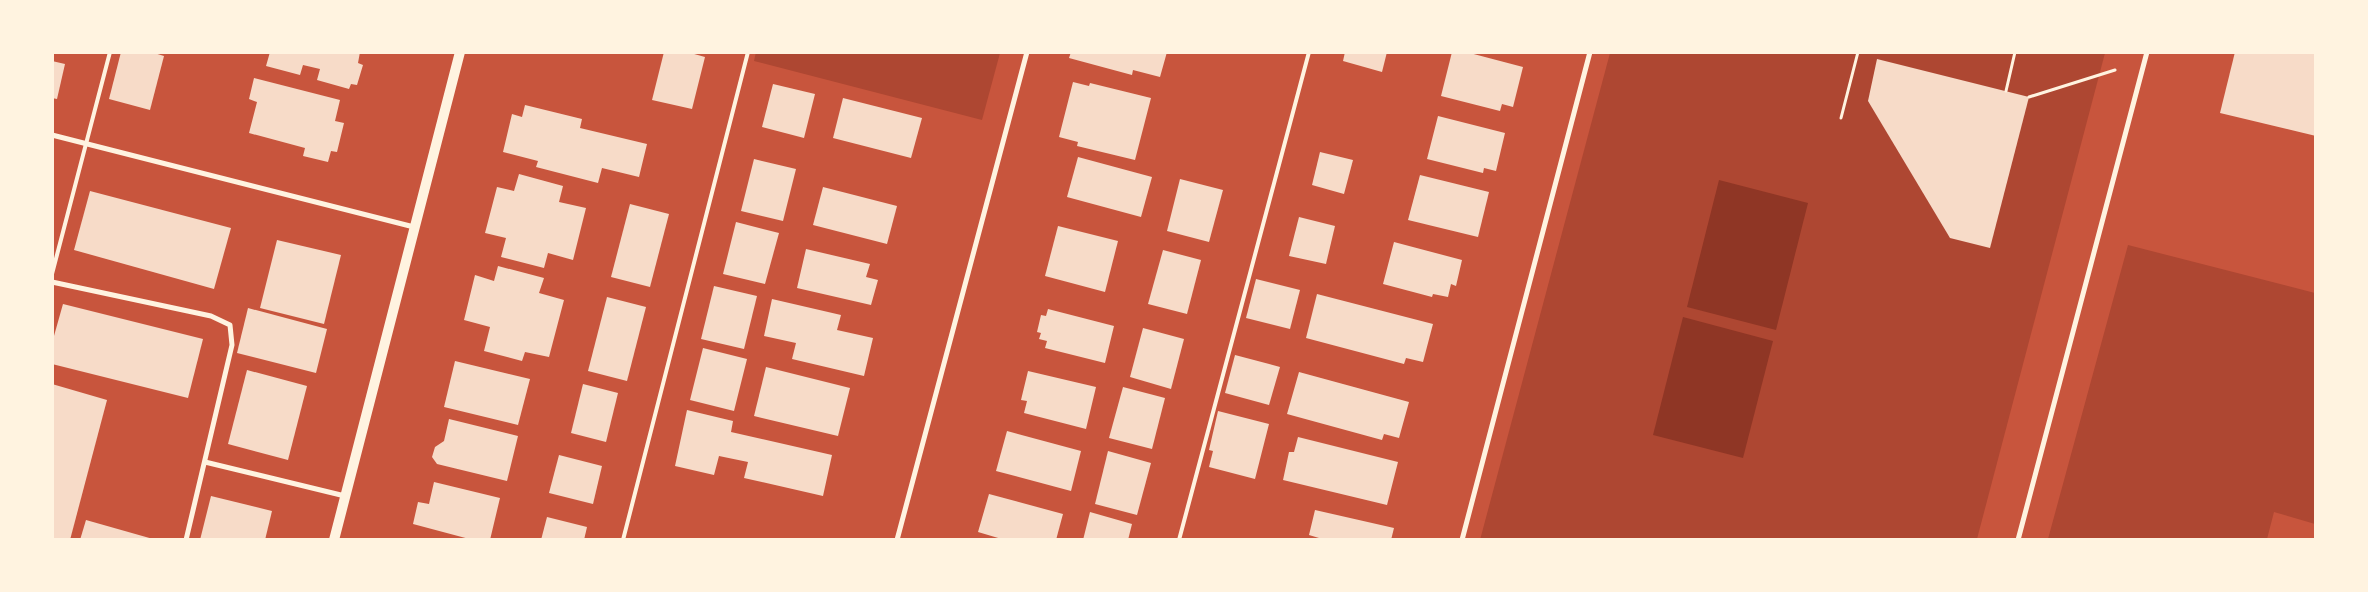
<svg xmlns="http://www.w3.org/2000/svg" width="2368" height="592" font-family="'Zilla Slab',serif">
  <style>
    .green { fill: #ae4732 }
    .water { fill: #8f3625 }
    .building { fill: #f7dbc8 }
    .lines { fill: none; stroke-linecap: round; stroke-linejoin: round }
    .path { stroke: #fff3e0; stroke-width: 3 }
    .service { stroke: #fff3e0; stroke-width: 4 }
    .minor { stroke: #fff3e0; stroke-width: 5 }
    .secondary { stroke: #fff3e0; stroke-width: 10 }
  </style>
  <rect width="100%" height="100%" fill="#c8553d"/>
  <!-- green -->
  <g class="green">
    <polygon points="756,52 1000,52 1000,53 982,120 754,61"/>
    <polygon points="1610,53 2105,53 1977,539 1480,540"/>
    <polygon points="2128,245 2315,293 2315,524 2274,512 2267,539 2048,539"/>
  </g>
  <!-- water -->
  <g class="water">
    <polygon points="1719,180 1808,203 1776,330 1687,307"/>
    <polygon points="1683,317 1773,341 1743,458 1653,435"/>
  </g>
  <!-- building -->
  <g class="building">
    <polygon points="121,52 151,52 164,56 150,110 109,99"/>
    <polygon points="270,52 360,52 358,63 363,65 357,85 351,84 349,89 317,80 320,69 303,65 300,75 266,66"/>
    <polygon points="664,52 687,52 705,57 692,109 652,100"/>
    <polygon points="1071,52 1167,52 1160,77 1133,70 1132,75 1069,58"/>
    <polygon points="1345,52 1387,52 1382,72 1343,61"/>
    <polygon points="1452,52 1466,52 1523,67 1513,107 1502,104 1500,111 1441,96"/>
    <polygon points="2235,52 2316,52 2316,136 2220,113"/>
    <polygon points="1877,59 2029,97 1990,248 1950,238 1868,101"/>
    <polygon points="52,61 65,64 57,99 52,98"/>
    <polygon points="254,78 340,100 335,121 344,123 337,152 331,151 328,162 303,156 305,148 249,133 257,102 249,99"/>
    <polygon points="1073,82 1089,86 1090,83 1151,98 1135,160 1077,146 1078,142 1059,137"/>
    <polygon points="773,84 815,94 804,138 762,127"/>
    <polygon points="843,98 922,118 911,158 833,138"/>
    <polygon points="525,105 582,119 580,128 647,144 639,177 602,168 598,183 536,167 538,161 503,152 512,114 522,117"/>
    <polygon points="1438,116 1505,133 1496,171 1484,168 1483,173 1427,159"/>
    <polygon points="1320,152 1353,160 1344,194 1312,185"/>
    <polygon points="1078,157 1152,177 1141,217 1067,197"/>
    <polygon points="754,159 796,169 783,221 741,211"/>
    <polygon points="519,174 563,186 559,202 586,208 573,260 548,253 544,268 501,257 506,238 485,233 497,187 514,191"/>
    <polygon points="1420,175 1489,192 1478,237 1408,220"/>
    <polygon points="1180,179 1223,190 1209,242 1167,231"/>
    <polygon points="823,187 897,206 887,244 813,225"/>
    <polygon points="90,191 231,228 214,289 74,250"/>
    <polygon points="630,204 669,214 650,287 611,277"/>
    <polygon points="1299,217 1335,226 1326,264 1289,256"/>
    <polygon points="736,222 779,233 765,284 723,274"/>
    <polygon points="1058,226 1118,241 1105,292 1045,276"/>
    <polygon points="277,240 341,255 324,324 260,308"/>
    <polygon points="1394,242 1462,260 1456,286 1451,284 1448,297 1433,294 1432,297 1383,284"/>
    <polygon points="806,249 870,264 866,277 878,280 871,305 797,288"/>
    <polygon points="1163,250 1201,260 1187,314 1148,304"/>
    <polygon points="498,266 544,278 539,293 564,300 549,357 525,352 522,361 484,351 490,327 464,320 475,275 494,281"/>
    <polygon points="1256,279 1300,290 1290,329 1246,318"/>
    <polygon points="714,286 757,296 744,349 701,339"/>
    <polygon points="1317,294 1433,324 1423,362 1406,358 1404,364 1306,338"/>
    <polygon points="607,297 646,307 627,381 588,371"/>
    <polygon points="772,299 841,315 837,330 873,338 864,376 792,359 796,343 764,336"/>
    <polygon points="63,304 203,339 188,398 52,364 52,343"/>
    <polygon points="248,308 327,329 316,373 237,353"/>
    <polygon points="1048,309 1114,326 1105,363 1045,348 1047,341 1039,339 1041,333 1037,332 1041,315 1046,316"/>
    <polygon points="1143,328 1184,339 1171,389 1130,377"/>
    <polygon points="703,348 747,359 734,411 690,400"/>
    <polygon points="1235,355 1280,367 1269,405 1225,393"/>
    <polygon points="455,361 530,379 518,425 444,407"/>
    <polygon points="766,367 850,388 838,436 754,416"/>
    <polygon points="247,370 307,386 288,460 228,444"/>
    <polygon points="1028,371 1096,387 1086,429 1024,413 1027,401 1021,400"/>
    <polygon points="1299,372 1409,402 1399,438 1384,434 1382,440 1287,414"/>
    <polygon points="52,384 107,400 70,540 52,540"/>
    <polygon points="583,384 618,393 606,442 571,433"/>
    <polygon points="1123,387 1165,398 1152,449 1109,438"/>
    <polygon points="687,410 733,421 731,432 832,455 823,496 744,478 748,462 719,456 714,475 675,466"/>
    <polygon points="1218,411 1269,424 1255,479 1209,467 1213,451 1209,450"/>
    <polygon points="449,419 518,436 507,481 437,464 432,457 435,447 444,441"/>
    <polygon points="1007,431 1081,451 1071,491 996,471"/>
    <polygon points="1298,437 1398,462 1387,505 1283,480 1289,452 1294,452"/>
    <polygon points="1108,451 1151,463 1137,515 1095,504"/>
    <polygon points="559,455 602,466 593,504 549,493"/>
    <polygon points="434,482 500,498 490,540 473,540 413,524 418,502 429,504"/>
    <polygon points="989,494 1063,514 1056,540 1005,540 978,532"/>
    <polygon points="211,496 272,511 265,540 200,540"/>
    <polygon points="1315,510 1394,528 1391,540 1319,540 1319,538 1309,535"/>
    <polygon points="1090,512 1132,524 1128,540 1083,540"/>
    <polygon points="547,517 587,527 584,540 541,540"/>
    <polygon points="86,520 153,539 153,540 80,540"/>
  </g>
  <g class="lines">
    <!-- path -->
    <g class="path">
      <polyline points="2006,91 2015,52"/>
      <polyline points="2029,97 2115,70"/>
      <polyline points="1841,118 1858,52"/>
    </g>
    <!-- service -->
    <g class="service">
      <polyline points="52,274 110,52"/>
      <polyline points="623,540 748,52"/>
      <polyline points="1179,540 1309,52"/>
    </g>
    <!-- minor -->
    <g class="minor">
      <polyline points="52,135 414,227"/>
      <polyline points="52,282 211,316 230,325 232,345 186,540"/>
      <polyline points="205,462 345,496"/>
      <polyline points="897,540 1027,52"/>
      <polyline points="1462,540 1590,52"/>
      <polyline points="2018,540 2147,52"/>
    </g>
    <!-- secondary -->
    <polyline class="secondary" points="334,540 460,52"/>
  </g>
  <!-- border -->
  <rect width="2368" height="592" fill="none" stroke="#fff3e0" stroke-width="108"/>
</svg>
